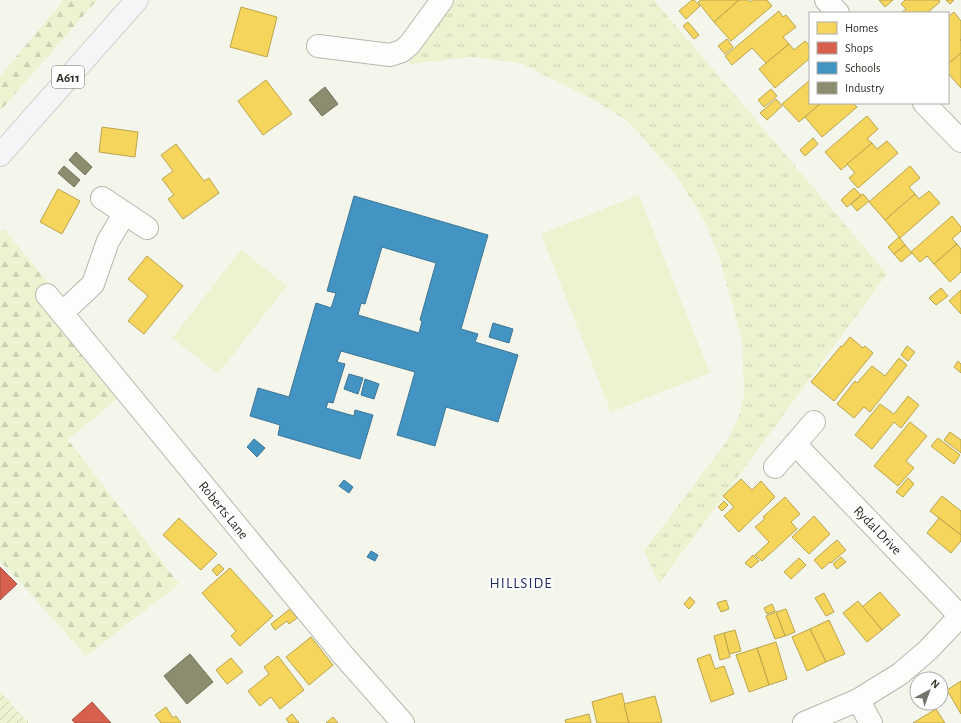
<svg xmlns="http://www.w3.org/2000/svg" width="961" height="723" font-family="'Alegreya Sans',sans-serif">
  <style>
    .grass { fill: url(#grass-tufts) }
    .forest { fill: url(#forest-firs) }
    .garden { fill: url(#garden-furrows) }
    .pitch { fill: #ecf3d0 }
    .homes { fill: #f6d55c; stroke: #baa44c }
    .shops { fill: #d6604d; stroke: #a45242 }
    .schools { fill: #4393c3; stroke: #3d7594; fill-rule: evenodd }
    .industry { fill: #8c8c6e; stroke: #707059 }
    .lines { fill: none; stroke-linecap: round; stroke-linejoin: round }
    .minor-casing { stroke: #b6b8b0; stroke-width: 24 }
    .major-casing { stroke: #d1d2cd; stroke-width: 24 }
    .minor { stroke: #fdfefc; stroke-width: 22 }
    .major { stroke: #f4f5f7; stroke-width: 22 }
    .labels { text-anchor: middle; stroke-width: 4; stroke-linejoin: round; paint-order: stroke }
    .shield { fill: #fff; stroke: #6d6e68; stroke-width: 1 }
    .shield-label { font-size: 13px; font-weight: bold; fill: #2e3028 }
    .street-label { font-size: 14px; fill: #2e3028; stroke: #fff }
    .neighbourhood-label { font-size: 15px; letter-spacing: 1px; fill: #232c65; stroke: #fff }
  </style>
  <defs>
    <pattern id="grass-tufts" width="24" height="20" patternUnits="userSpaceOnUse"><rect width="24" height="20" fill="#ecf3d0"/><path d="M3 7l-1-3M5 7V3M7 7l1-3M15 17l-1-3M17 17v-4M19 17l1-3" fill="none" stroke="#cbd1b3"/></pattern>
    <pattern id="forest-firs" width="22" height="20" patternUnits="userSpaceOnUse"><rect width="22" height="20" fill="#ecf3d0"/><path d="M5 1l3.5 6h-7zM16 11l3.5 6h-7z" fill="#cbd1b3"/></pattern>
    <pattern id="garden-furrows" width="10" height="10" patternUnits="userSpaceOnUse"><rect width="10" height="10" fill="#ecf3d0"/><path d="M-1 1l2-2M0 10L10 0M9 11l2-2" fill="none" stroke="#cbd1b3"/></pattern>
  </defs>
  <rect width="100%" height="100%" fill="#f4f6eb"/>
  <!-- grass -->
  <polygon class="grass" points="455,0 654,0 887,274 659,584 644,551 727,441 738,419 744,394 742,341 720,259 705,222 677,177 630,123 596,101 520,63 470,57 409,64 417,51"/>
  <!-- forest -->
  <g class="forest">
    <polygon points="64,0 97,0 0,111 0,76"/>
    <polygon points="4,229 132,386 68,440 179,584 86,656 21,583 0,561 0,231"/>
  </g>
  <!-- garden -->
  <polygon class="garden" points="0,692 29,723 0,723"/>
  <!-- pitch -->
  <g class="pitch">
    <polygon points="639,195 710,373 611,412 541,234"/>
    <polygon points="241,250 287,286 218,374 172,338"/>
  </g>
  <!-- homes -->
  <g class="homes">
    <polygon points="692,0 694,0 700,6 686,19 679,11"/>
    <polygon points="701,0 739,0 714,22 698,2"/>
    <polygon points="739,0 748,0 750,2 753,0 767,0 772,6 731,41 714,22"/>
    <polygon points="879,0 893,0 885,7"/>
    <polygon points="905,0 939,0 940,2 927,13 901,13 906,9 901,4"/>
    <polygon points="946,0 954,0 950,4"/>
    <polygon points="241,7 277,17 267,57 230,47"/>
    <polygon points="779,11 783,17 786,15 796,27 783,37 789,44 766,63 752,48 732,65 725,56"/>
    <polygon points="954,12 961,21 961,39 960,40 961,41 961,53 948,64 948,17"/>
    <polygon points="688,22 699,35 694,39 683,26"/>
    <polygon points="727,39 733,47 725,54 718,46"/>
    <polygon points="805,41 810,46 810,58 775,88 759,69 789,44 794,50"/>
    <polygon points="961,53 961,88 948,73 948,64"/>
    <polygon points="266,80 292,114 263,135 238,101"/>
    <polygon points="810,80 810,103 821,103 799,122 782,104"/>
    <polygon points="771,89 777,96 764,107 758,100"/>
    <polygon points="776,99 782,106 767,120 760,113"/>
    <polygon points="821,103 853,103 857,107 822,137 805,117"/>
    <polygon points="867,116 878,129 867,139 872,143 841,170 825,152"/>
    <polygon points="102,127 138,132 135,157 99,152"/>
    <polygon points="813,138 818,144 805,156 800,150"/>
    <polygon points="887,141 898,153 858,188 849,178 855,173 847,164 872,143 877,149"/>
    <polygon points="176,144 204,181 209,178 219,193 183,219 168,199 174,195 162,179 173,171 161,155"/>
    <polygon points="910,166 920,178 909,187 915,194 885,220 869,202"/>
    <polygon points="854,188 861,195 847,207 841,200"/>
    <polygon points="58,189 80,201 62,234 40,222"/>
    <polygon points="929,191 940,203 900,238 885,220 915,194 919,199"/>
    <polygon points="863,194 869,201 857,211 851,204"/>
    <polygon points="952,216 961,227 961,231 952,239 957,244 934,264 927,256 920,262 911,252"/>
    <polygon points="899,237 905,245 894,254 888,247"/>
    <polygon points="957,244 961,249 961,272 950,282 934,264"/>
    <polygon points="905,245 912,253 901,262 894,254"/>
    <polygon points="147,256 183,286 144,334 128,321 148,296 128,279"/>
    <polygon points="941,288 948,296 936,305 929,298"/>
    <polygon points="961,290 961,314 949,301"/>
    <polygon points="850,337 863,348 865,346 873,353 834,401 811,382 841,346 842,347"/>
    <polygon points="907,346 915,352 908,361 901,355"/>
    <polygon points="899,358 907,365 870,412 864,407 854,418 837,404 855,381 857,383 872,366 885,376"/>
    <polygon points="958,361 961,364 961,373 954,367"/>
    <polygon points="908,396 919,405 901,428 894,422 872,449 855,435 880,404 894,414"/>
    <polygon points="910,422 927,436 906,461 914,468 898,486 874,466"/>
    <polygon points="950,432 961,440 961,453 944,440"/>
    <polygon points="938,438 960,455 954,464 931,446"/>
    <polygon points="908,478 914,484 903,497 896,492"/>
    <polygon points="741,479 752,490 761,481 775,497 739,532 724,516 734,507 723,496"/>
    <polygon points="942,496 961,511 961,535 930,511"/>
    <polygon points="785,497 800,514 791,522 797,529 762,561 755,555 769,542 755,527 765,519 763,517"/>
    <polygon points="724,501 728,505 722,511 718,507"/>
    <polygon points="814,516 830,534 809,554 792,537"/>
    <polygon points="179,518 217,554 201,570 163,535"/>
    <polygon points="939,518 961,535 961,541 951,553 927,533"/>
    <polygon points="837,540 846,550 831,563 830,562 822,569 814,560"/>
    <polygon points="753,555 759,561 751,568 745,563"/>
    <polygon points="841,557 846,562 837,569 833,564"/>
    <polygon points="799,558 806,565 791,579 784,572"/>
    <polygon points="219,564 224,569 217,576 212,570"/>
    <polygon points="230,568 273,616 240,646 231,636 236,631 202,593"/>
    <polygon points="880,592 900,615 882,630 862,607"/>
    <polygon points="824,593 834,612 826,616 815,598"/>
    <polygon points="690,597 695,602 689,609 684,604"/>
    <polygon points="726,600 729,609 721,612 717,603"/>
    <polygon points="858,601 882,630 867,642 843,613"/>
    <polygon points="772,604 775,611 767,614 764,608"/>
    <polygon points="290,609 297,618 289,624 287,621 275,630 271,624"/>
    <polygon points="786,609 795,632 785,636 776,612"/>
    <polygon points="776,612 785,636 775,639 766,616"/>
    <polygon points="829,620 845,654 826,662 810,629"/>
    <polygon points="810,629 826,662 807,671 792,637"/>
    <polygon points="735,630 741,651 729,654 724,633"/>
    <polygon points="724,633 730,657 720,660 714,636"/>
    <polygon points="311,637 333,665 309,685 286,657"/>
    <polygon points="776,642 787,679 769,685 757,648"/>
    <polygon points="757,648 769,685 749,692 736,655"/>
    <polygon points="710,654 715,669 724,666 734,694 711,702 697,659"/>
    <polygon points="278,656 304,690 280,709 271,697 260,706 248,691 269,674 264,667"/>
    <polygon points="231,658 243,672 227,684 216,670"/>
    <polygon points="961,681 961,714 947,690"/>
    <polygon points="622,693 629,723 597,723 592,702"/>
    <polygon points="655,696 662,722 658,723 629,723 624,704"/>
    <polygon points="166,707 173,718 176,716 181,723 161,723 155,715"/>
    <polygon points="936,709 945,723 913,723"/>
    <polygon points="292,714 299,723 289,723 286,719"/>
    <polygon points="589,714 591,723 566,723 565,720"/>
    <polygon points="333,717 338,723 326,723"/>
  </g>
  <!-- shops -->
  <g class="shops">
    <polygon points="0,567 17,584 0,600"/>
    <polygon points="92,702 111,723 75,723 72,720"/>
  </g>
  <!-- schools -->
  <g class="schools">
    <path d="M354,196l134,39 -27,94 17,5 -3,8 43,13 -20,67 -52,-15 -11,39 -38,-11 18,-63 -74,-21 -4,11 8,2 -12,39 -5,-1 -2,6 28,8 1,-6 18,5 -13,44 -82,-24 2,-10 -30,-9 8,-28 31,9 27,-94 15,5 5,-15 -9,-2zM382,247l54,16 -16,57 2,1 -3,12 -61,-18 3,-12 4,1z"/>
    <polygon points="493,323 513,329 509,343 489,337"/>
    <polygon points="349,374 363,378 358,394 344,389"/>
    <polygon points="365,379 379,384 374,399 361,395"/>
    <polygon points="254,439 265,448 257,457 247,447"/>
    <polygon points="344,480 353,487 349,493 339,486"/>
    <polygon points="371,551 378,555 375,561 367,557"/>
  </g>
  <!-- industry -->
  <g class="industry">
    <polygon points="325,87 338,104 322,116 309,100"/>
    <polygon points="76,152 92,167 85,175 69,160"/>
    <polygon points="64,166 80,180 74,187 58,173"/>
    <polygon points="190,654 213,682 187,704 164,676"/>
  </g>
  <g class="lines">
    <defs>
      <g id="minor">
        <polyline points="826,0 838,13"/>
        <polyline points="318,46 390,55 402,51 410,44 442,0"/>
        <polyline points="924,103 961,141"/>
        <polyline points="102,198 147,228"/>
        <polyline points="47,295 343,655 403,723"/>
        <polyline points="62,313 93,284 108,241 125,213"/>
        <polyline points="814,422 795,444 960,616"/>
        <polyline points="775,467 795,444"/>
        <polyline points="858,700 871,723"/>
        <polyline points="804,723 858,700 900,674 928,650 961,615"/>
      </g>
      <polyline id="major" points="0,155 137,0"/>
    </defs>
    <!-- minor casing -->
    <use href="#minor" class="minor-casing"/>
    <!-- major casing -->
    <use href="#major" class="major-casing"/>
    <!-- minor -->
    <use href="#minor" class="minor"/>
    <!-- major -->
    <use href="#major" class="major"/>
  </g>
  <g class="labels">
    <!-- shield labels -->
    <rect class="shield" x="52" y="66" width="32" height="22" rx="3"/>
    <g class="shield-label">
      <text x="68" y="82">A611</text>
    </g>
    <!-- street labels -->
    <g class="street-label">
      <text transform="translate(224 510) rotate(51)" y="5">Roberts Lane</text>
      <text transform="translate(878 530) rotate(46)" y="5">Rydal Drive</text>
    </g>
    <!-- neighbourhood labels -->
    <g class="neighbourhood-label">
      <text x="521" y="588">HILLSIDE</text>
    </g>
  </g>
  <!-- legend -->
  <rect x="809" y="12" width="140" height="92" fill="#ffffff" stroke="#abaca9"/>
  <rect x="817" y="22" width="20" height="12" fill="#f6d55c" stroke="#abaca9"/>
  <text x="845" y="32" font-size="12" fill="#2e3028">Homes</text>
  <rect x="817" y="42" width="20" height="12" fill="#d6604d" stroke="#abaca9"/>
  <text x="845" y="52" font-size="12" fill="#2e3028">Shops</text>
  <rect x="817" y="62" width="20" height="12" fill="#4393c3" stroke="#abaca9"/>
  <text x="845" y="72" font-size="12" fill="#2e3028">Schools</text>
  <rect x="817" y="82" width="20" height="12" fill="#8c8c6e" stroke="#abaca9"/>
  <text x="845" y="92" font-size="12" fill="#2e3028">Industry</text>
  <!-- north arrow -->
  <g transform="translate(929 691) rotate(41)"><circle r="19" fill="#ffffff" stroke="#abaca9"/>
  <path d="M0-3L7 15L0 10L-7 15Z" fill="#73756c"/>
  <text y="-6" font-size="11" font-weight="bold" text-anchor="middle" fill="#2e3028">N</text>
  </g>
</svg>
